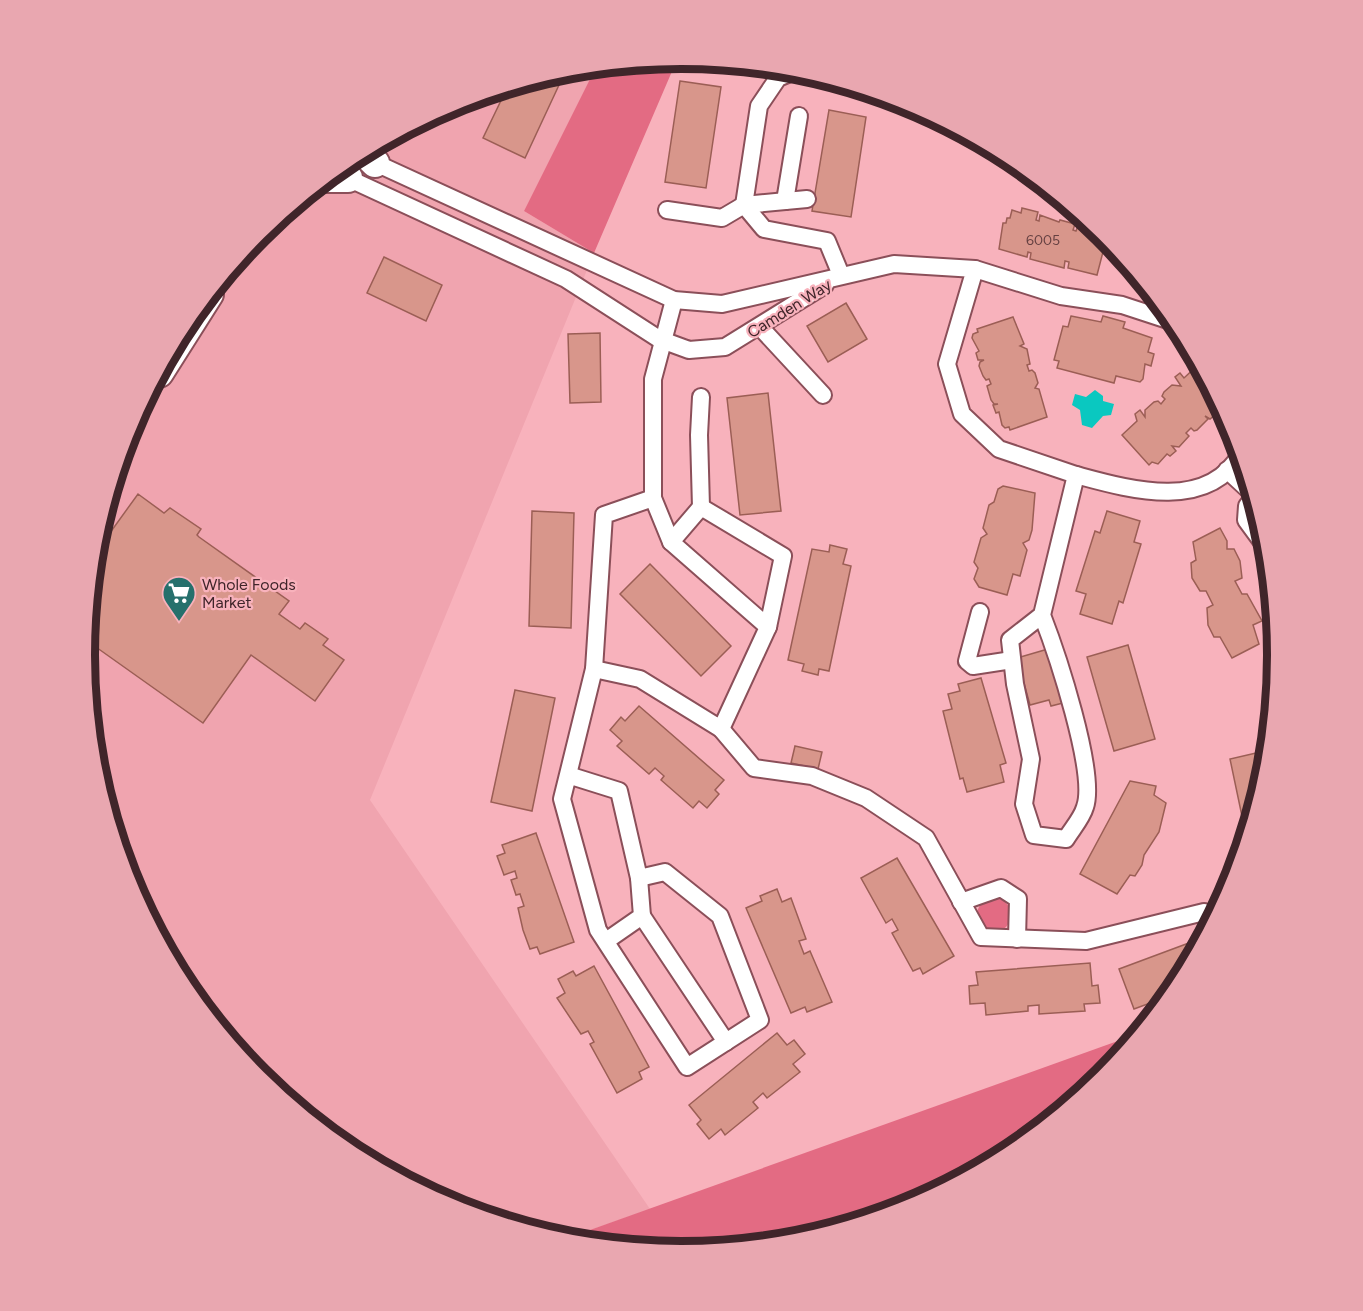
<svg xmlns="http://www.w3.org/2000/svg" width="1363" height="1311" font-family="Figtree,sans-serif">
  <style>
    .built { fill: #f0a4af }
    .green { fill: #e36b83 }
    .water { fill: #0ac8c0 }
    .building { fill: #d8968b; stroke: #9b5e55; stroke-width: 1.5 }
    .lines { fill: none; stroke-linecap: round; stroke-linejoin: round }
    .minor-casing { stroke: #8b4f59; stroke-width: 20 }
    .trunk-casing { stroke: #8b4f59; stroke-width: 32 }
    .minor { stroke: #fff; stroke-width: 16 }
    .trunk { stroke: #fff; stroke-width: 28 }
    .labels { text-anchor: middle; stroke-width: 4.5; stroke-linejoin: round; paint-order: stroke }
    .number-label { font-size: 14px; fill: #664142 }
    .street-label { font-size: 16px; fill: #40252a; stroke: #f8b2bc }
    .poi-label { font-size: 16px; fill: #40252a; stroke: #f8b2bc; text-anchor: start }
    .rim { fill: none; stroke: #40252a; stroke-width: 8 }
  </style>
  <rect width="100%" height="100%" fill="#f8b2bc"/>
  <!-- built -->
  <polygon class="built" points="596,67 524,211 594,253 370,800 650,1209 562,1240 453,1207 350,1152 259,1077 185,987 130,884 96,772 85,655 96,539 130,427 185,324 260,233 350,159 453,104 565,70"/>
  <!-- green -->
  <g class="green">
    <polygon points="682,59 728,63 673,69 594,253 524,211 596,67"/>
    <circle cx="994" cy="915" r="17"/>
    <polygon points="1140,1033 1103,1078 1013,1152 910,1207 798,1241 682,1252 562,1240"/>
  </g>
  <!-- water -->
  <polygon class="water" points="1095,390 1103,396 1103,401 1114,404 1111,415 1103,416 1092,428 1082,425 1080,410 1072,405 1075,394 1086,397"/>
  <!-- building -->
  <g class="building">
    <polygon points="566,70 525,158 483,138 507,88"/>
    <polygon points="680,81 721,87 706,188 665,182"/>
    <polygon points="829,110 866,117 851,217 812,211"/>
    <polygon points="1022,208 1038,212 1036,220 1039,221 1040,215 1059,222 1060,220 1075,224 1073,230 1076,231 1079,223 1096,227 1094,232 1103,234 1101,247 1104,248 1097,275 1068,268 1069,262 1065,261 1064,268 1030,259 1031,253 1028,252 1027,257 999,249 1003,223 1006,223 1007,218 1010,218 1012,210 1021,213"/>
    <polygon points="384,257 442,285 426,321 367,293"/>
    <polygon points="846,303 867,339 828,362 807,326"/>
    <polygon points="1071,316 1101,322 1103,316 1125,322 1123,328 1152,338 1148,352 1154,354 1151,366 1145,364 1143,379 1140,382 1116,376 1114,383 1057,368 1059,361 1054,360 1063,326 1068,327"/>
    <polygon points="1013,317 1024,344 1020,346 1027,349 1030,364 1027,365 1029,371 1032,370 1035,373 1038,383 1035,388 1039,389 1047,417 1010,430 1009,427 1005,428 1002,425 999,412 996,413 993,405 998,404 994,404 991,400 987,386 991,384 989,379 986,380 983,376 979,366 980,362 984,360 978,360 976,353 979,351 972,338 973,334 978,332 977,329"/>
    <polygon points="600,333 601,402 570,403 568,334"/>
    <polygon points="1199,364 1222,406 1213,411 1216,414 1210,419 1205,416 1208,419 1197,430 1194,431 1191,428 1186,433 1189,436 1179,447 1172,446 1176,451 1170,456 1167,454 1158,464 1152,462 1149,465 1122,435 1137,421 1135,414 1140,410 1145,417 1145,410 1154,402 1158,401 1161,404 1165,399 1162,396 1164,392 1172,385 1181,386 1175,377 1180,373 1184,378"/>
    <polygon points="768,393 781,511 740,515 727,398"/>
    <polygon points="1003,486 1035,493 1032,530 1029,540 1023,543 1027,550 1020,576 1013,574 1007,595 979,587 974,579 978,568 974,562 981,538 987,534 983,528 989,505 994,502 998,489"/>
    <polygon points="138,494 164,513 170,508 201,529 197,535 199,537 289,601 279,614 300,629 305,623 328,639 323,645 344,660 315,701 251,655 203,723 86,640 94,555"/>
    <polygon points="532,511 574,513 571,628 529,626"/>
    <polygon points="1107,511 1140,521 1134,542 1141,544 1123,603 1119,601 1112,624 1080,614 1086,594 1076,591 1095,531 1100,533"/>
    <polygon points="1260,517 1266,536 1254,523"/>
    <polygon points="1220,528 1227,541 1227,549 1234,549 1240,561 1242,578 1235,581 1242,594 1247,594 1262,621 1253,625 1259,644 1232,658 1220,637 1214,637 1208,625 1207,608 1213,605 1206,591 1200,591 1192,578 1191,563 1196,560 1193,542"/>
    <polygon points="830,545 847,549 843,564 851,566 829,671 819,669 818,675 802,671 804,664 788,660 812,549 829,552"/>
    <polygon points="650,564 731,646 701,676 620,594"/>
    <polygon points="1128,645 1155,739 1114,751 1087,657"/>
    <polygon points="1048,649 1063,703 1051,706 1049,700 1030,705 1017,658"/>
    <polygon points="981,678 1006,763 1000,765 1004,782 967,792 963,778 960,779 943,711 952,709 948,694 960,691 958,684"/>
    <polygon points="515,690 555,698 532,811 491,802"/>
    <polygon points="639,706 724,780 715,790 719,794 707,808 699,801 693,808 661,780 664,776 655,768 649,774 617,746 622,741 610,730 621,717 625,721"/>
    <polygon points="795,746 822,752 818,769 791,763"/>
    <polygon points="1269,750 1267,772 1247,840 1230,759"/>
    <polygon points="1130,781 1156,786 1154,795 1166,803 1159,832 1144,855 1142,865 1135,876 1130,875 1117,894 1080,874"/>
    <polygon points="536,833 574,942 540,954 537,947 530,949 523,930 518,908 524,906 520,894 516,895 511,880 517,878 515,871 504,875 497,856 505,853 502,845"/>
    <polygon points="897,858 954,956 923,974 920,968 913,971 892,933 898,930 892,919 886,923 861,878"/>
    <polygon points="777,889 782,902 791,898 806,939 799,941 804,954 810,951 832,1002 807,1012 805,1007 791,1013 746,908 762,901 760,896"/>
    <polygon points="1205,937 1172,995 1134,1009 1119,969"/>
    <polygon points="1090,963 1092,986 1098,985 1100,1003 1084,1004 1085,1011 1039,1014 1039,1005 1028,1006 1028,1011 986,1015 985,1003 970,1004 969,986 978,985 976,972"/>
    <polygon points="594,966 649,1067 639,1072 642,1079 617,1093 590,1044 594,1042 588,1031 581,1034 557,998 565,993 558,979 573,971 576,976"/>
    <polygon points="777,1033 787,1045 794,1040 805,1054 793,1064 800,1072 767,1098 763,1093 753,1102 758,1108 725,1135 721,1129 709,1139 697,1124 701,1120 689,1105"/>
  </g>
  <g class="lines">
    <defs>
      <g id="minor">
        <polyline points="797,70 778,78 759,106 744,205 764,229 827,241 841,275"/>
        <path d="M369,160l305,140 48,4 172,-40 81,5 -28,95 15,50 37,35 77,26 -34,140 -32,25 5,44 16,75 -7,45 10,31 32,4c6,-10 16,-21 19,-32 12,-34 -29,-156 -43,-192"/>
        <polyline points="341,175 566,279 659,339 689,350 725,347 825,285"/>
        <polyline points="785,201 799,116"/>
        <polyline points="667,210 722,218 744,205 807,199"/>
        <polyline points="975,269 1061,296 1122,305 1177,323"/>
        <polyline points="760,327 823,395"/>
        <polyline points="701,397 699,435 701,507"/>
        <polyline points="1227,470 1253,494"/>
        <path d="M1076,475c52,14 132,38 165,-22"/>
        <polyline points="1254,497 1247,506 1246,520 1268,550"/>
        <polyline points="671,542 701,507 783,556 768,627"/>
        <polyline points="980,612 967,661 973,666 1012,660"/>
        <polyline points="594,669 640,679 721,729 768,627 671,542 653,498"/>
        <polyline points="721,729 754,768 812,776 866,798 926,838 981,937 1086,941 1204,912"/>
        <polyline points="568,775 619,791 639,878 665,872 720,916 760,1020 687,1067 598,930 562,799 594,669 604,515 653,498 653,379 674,300"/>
        <polyline points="961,902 1001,888 1018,899 1017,939"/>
        <polyline points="642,916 726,1042"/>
        <polyline points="606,941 642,916 639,878"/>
      </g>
      <g id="trunk">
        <polyline points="364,152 375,163"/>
        <polyline points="327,178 348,178"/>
        <polyline points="159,373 209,294"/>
      </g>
    </defs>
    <!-- minor casing -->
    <use href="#minor" class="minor-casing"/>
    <!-- trunk casing -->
    <use href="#trunk" class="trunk-casing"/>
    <!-- minor -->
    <use href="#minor" class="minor"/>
    <!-- trunk -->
    <use href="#trunk" class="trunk"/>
  </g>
  <!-- icons -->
  <defs>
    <symbol id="supermarket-pin" viewBox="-11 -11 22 30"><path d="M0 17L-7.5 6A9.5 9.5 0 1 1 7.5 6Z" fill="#26706c" stroke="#f8b2bc"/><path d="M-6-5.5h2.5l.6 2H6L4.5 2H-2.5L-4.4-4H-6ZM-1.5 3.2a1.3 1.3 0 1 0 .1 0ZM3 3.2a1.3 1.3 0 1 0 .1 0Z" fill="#fff"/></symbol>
  </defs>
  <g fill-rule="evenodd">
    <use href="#supermarket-pin" x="160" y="574" width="38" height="52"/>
  </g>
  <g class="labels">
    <!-- number labels -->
    <g class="number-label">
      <text x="1043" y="245">6005</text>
    </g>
    <!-- street labels -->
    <g class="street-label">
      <text transform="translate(789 308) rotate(-32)" y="6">Camden Way</text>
    </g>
    <!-- poi labels -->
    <g class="poi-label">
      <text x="202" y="590">Whole Foods<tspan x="202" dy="18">Market</tspan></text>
    </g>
  </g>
  <!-- crop -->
  <path d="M0 0H1363V1311H0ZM95 655a586 586 0 1 1 1172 0a586 586 0 1 1-1172 0Z" fill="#e9a7b0" fill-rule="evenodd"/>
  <path class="rim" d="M95 655a586 586 0 1 1 1172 0a586 586 0 1 1-1172 0Z"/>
</svg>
